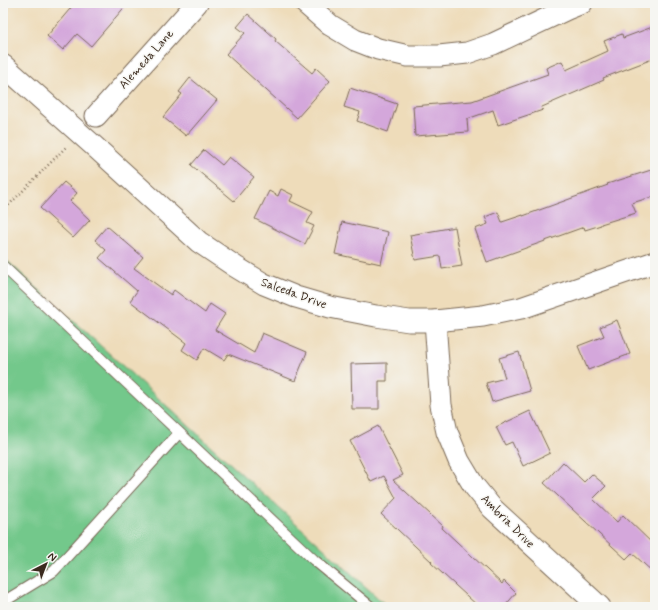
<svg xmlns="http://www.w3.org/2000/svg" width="658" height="610" font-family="Mynerve,sans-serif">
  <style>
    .green { fill: #73c88b; stroke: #577954 }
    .building { fill: #d4a7db }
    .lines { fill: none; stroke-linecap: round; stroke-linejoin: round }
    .service-casing { stroke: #7a6855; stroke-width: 12 }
    .minor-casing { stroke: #7a6855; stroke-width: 23 }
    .path { stroke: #7a6855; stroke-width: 2.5; stroke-dasharray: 1 3; stroke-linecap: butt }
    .service { stroke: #fff; stroke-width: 10 }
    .minor { stroke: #fff; stroke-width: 21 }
    .labels { text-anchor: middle; stroke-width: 3; stroke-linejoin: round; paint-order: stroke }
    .street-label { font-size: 12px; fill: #3b2a1e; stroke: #f6f6f2 }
  </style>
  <rect width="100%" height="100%" fill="#f6f6f2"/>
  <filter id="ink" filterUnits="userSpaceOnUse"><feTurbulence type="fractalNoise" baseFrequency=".025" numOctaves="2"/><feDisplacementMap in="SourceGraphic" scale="8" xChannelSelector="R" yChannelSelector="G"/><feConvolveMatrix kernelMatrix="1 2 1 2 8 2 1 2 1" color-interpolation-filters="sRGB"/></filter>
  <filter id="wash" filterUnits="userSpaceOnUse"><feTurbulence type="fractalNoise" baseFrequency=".012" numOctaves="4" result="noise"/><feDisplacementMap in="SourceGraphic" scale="16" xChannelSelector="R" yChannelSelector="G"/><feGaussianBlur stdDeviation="0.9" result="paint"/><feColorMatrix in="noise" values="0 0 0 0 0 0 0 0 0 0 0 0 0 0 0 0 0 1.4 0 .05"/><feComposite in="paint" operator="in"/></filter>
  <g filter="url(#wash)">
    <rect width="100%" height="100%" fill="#eedcba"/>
    <!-- green -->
    <polygon class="green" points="3,257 388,607 3,607"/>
    <g id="blocks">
      <!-- building -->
      <g class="building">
        <polygon points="75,3 128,3 91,46 77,34 63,50 47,36"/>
        <polygon points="248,14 276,39 275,41 312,73 316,68 330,81 297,118 226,54 245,33 237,27"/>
        <polygon points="655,26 655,58 603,78 604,80 542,107 543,110 498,125 493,110 467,119 468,132 415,136 413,106 472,101 548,74 546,68 562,61 566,70 608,51 604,41 622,34 623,38"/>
        <polygon points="190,78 217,100 186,136 163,117 182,94 179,92"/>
        <polygon points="350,88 397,104 388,132 357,121 360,112 344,107"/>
        <polygon points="204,150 222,165 229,157 254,177 234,201 191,165"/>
        <polygon points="651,170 655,182 655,196 632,203 636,213 601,224 601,225 585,230 584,227 487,262 475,229 488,224 485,217 498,212 502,222 523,215 523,216 608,185 607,184"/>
        <polygon points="64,182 77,193 70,201 90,220 73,238 40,208"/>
        <polygon points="281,189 293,195 290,201 313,212 307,223 314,226 305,244 255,219 269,191 278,196"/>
        <polygon points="342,222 388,232 381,264 335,254"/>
        <polygon points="107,226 143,257 134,268 171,295 174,290 205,313 210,304 225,314 215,330 254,353 262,333 307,352 295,381 228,354 224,360 204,348 197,360 182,350 186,343 130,301 137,291 99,258 106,250 95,240"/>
        <polygon points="455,227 462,266 442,269 440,256 415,260 410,235"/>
        <polygon points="617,320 630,354 588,370 578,346 604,336 600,327"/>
        <polygon points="519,352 530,391 492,402 486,383 505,378 499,358"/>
        <polygon points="387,363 387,381 379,381 379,409 352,409 351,364"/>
        <polygon points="530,411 550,453 523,466 512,442 505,445 496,427"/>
        <polygon points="378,426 403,475 393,480 443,526 442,528 502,584 504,581 516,593 504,607 479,607 431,563 432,562 381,514 396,498 384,476 371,482 350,441"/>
        <polygon points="563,462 584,482 592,474 606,486 593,499 617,522 623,515 655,546 655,574 632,553 626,559 544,483"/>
      </g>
    </g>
  </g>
  <g filter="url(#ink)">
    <use href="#blocks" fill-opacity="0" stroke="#7a6855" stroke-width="1"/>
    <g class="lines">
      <defs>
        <g id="service">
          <polyline points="3,266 314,560 371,607"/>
          <polyline points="3,602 54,571 179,433"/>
        </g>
        <g id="minor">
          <polyline points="305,3 330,25 355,40 378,49 408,56 439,56 467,53 493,44 567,9 582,3"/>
          <polyline points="3,65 94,146 199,242 236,267 264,284 296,297 330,307 376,316 409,321 435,321 483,316 521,308 655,262"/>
          <polyline points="96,116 197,3"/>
          <polyline points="435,321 441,405 447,432 459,461 474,486 492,508 600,607"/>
        </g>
      </defs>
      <!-- service casing -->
      <use href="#service" class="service-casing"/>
      <!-- minor casing -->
      <use href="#minor" class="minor-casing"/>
      <!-- path -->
      <polyline class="path" points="3,211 66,147"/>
      <!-- service -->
      <use href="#service" class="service"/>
      <!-- minor -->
      <use href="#minor" class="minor"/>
    </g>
  </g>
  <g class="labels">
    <!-- street labels -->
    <g class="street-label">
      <text transform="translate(146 59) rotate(-48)" y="4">Alemeda Lane</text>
      <text transform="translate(294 293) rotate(20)" y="4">Salceda Drive</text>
      <text transform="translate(508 521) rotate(45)" y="4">Ambria Drive</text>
    </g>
  </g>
  <!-- margin -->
  <rect width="658" height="610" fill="none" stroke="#f6f6f2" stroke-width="16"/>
  <!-- north arrow -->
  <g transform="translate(46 564) rotate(42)" stroke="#f6f6f2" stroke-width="3" paint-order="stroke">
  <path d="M0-3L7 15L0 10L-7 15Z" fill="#3b2a1e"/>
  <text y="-6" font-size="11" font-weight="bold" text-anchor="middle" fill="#3b2a1e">N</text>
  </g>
</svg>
